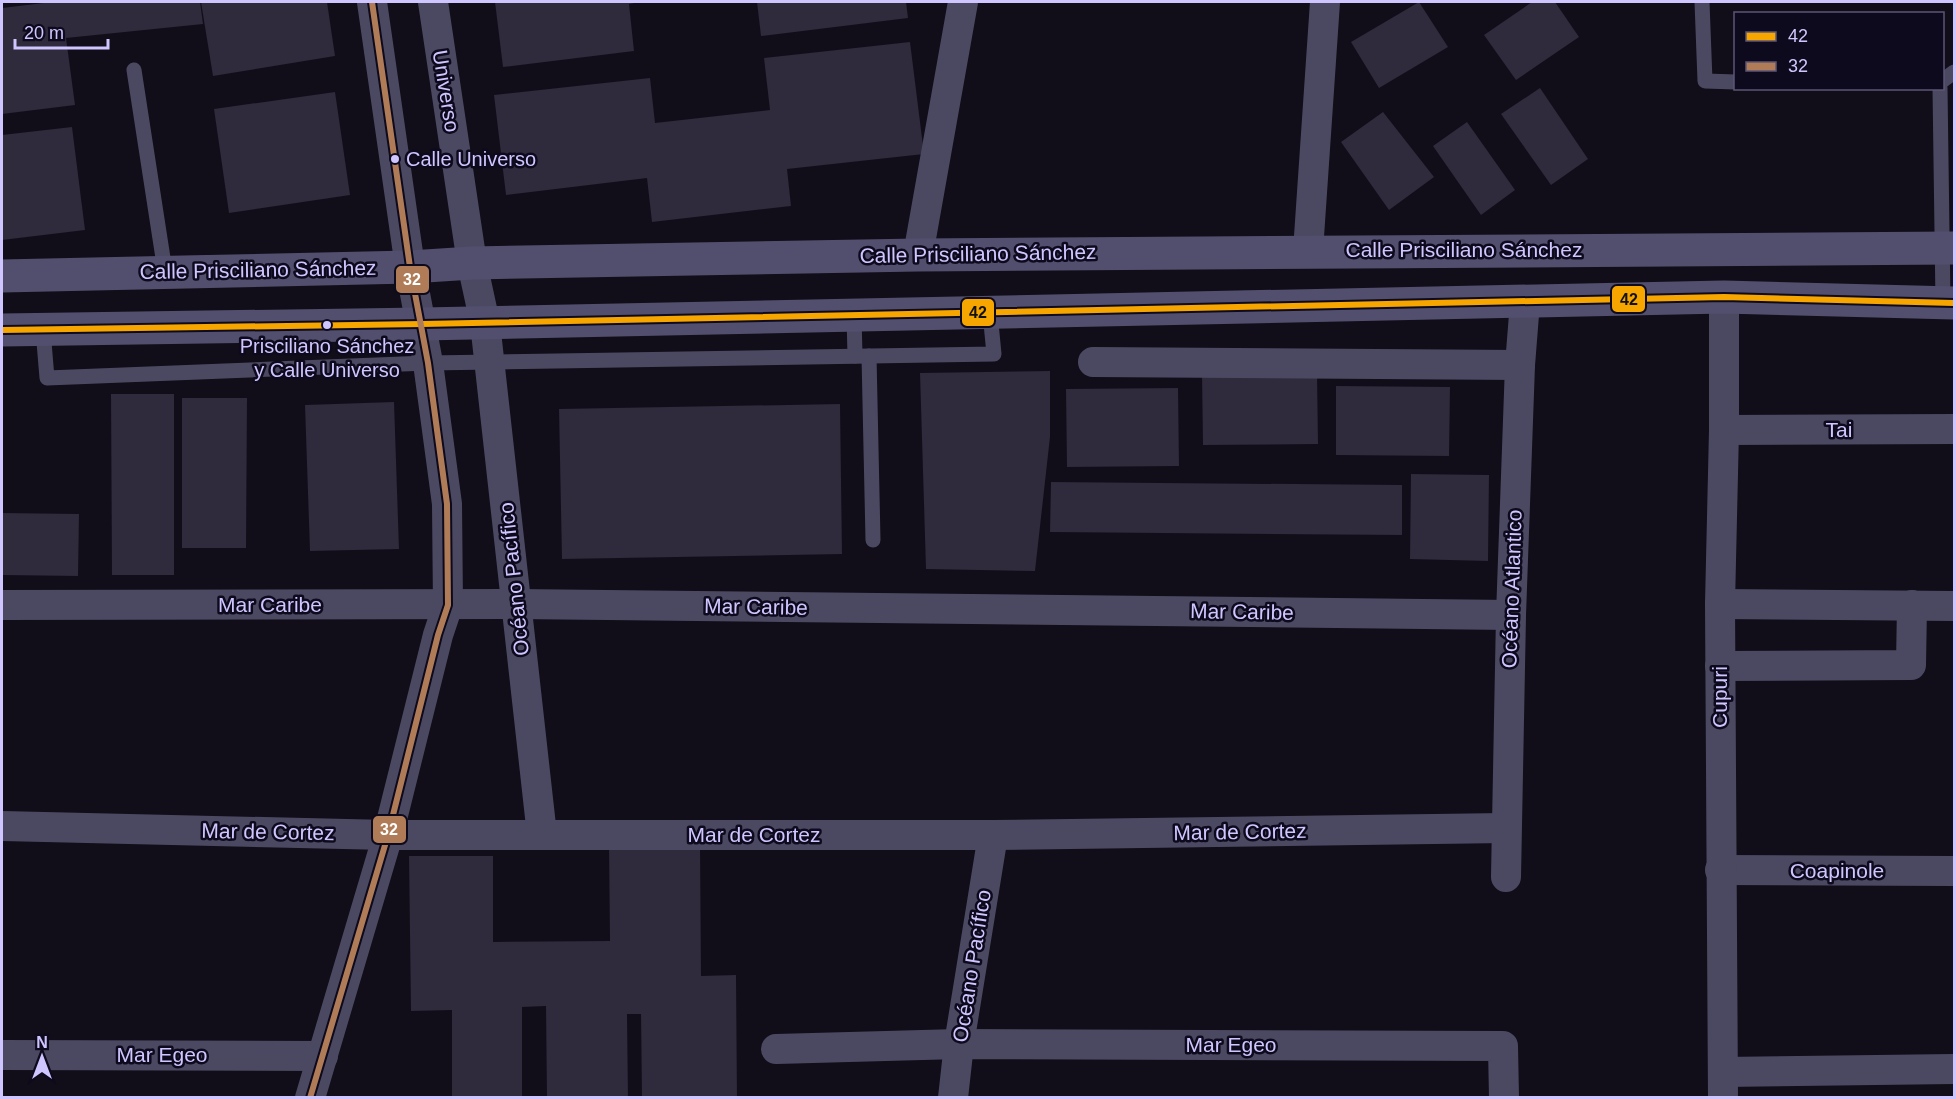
<svg xmlns="http://www.w3.org/2000/svg" width="1956" height="1099" font-family="Helvetica,sans-serif">
  <style>
    .building { fill: #2f2a3c }
    .lines { fill: none; stroke-linecap: round; stroke-linejoin: round }
    .lane { stroke: #4b4962; stroke-width: 15 }
    .street { stroke: #4b4962; stroke-width: 30 }
    .secondary { stroke: #524f6e; stroke-width: 33 }
    .bus-1-casing { stroke: #0e0a1d; stroke-width: 10 }
    .bus-2-casing { stroke: #0e0a1d; stroke-width: 10 }
    .bus-1 { stroke: #f7a600; stroke-width: 6 }
    .bus-2 { stroke: #b07c57; stroke-width: 6 }
    .bus-dot { fill: #d0c6ff; stroke: #0e0a1d; stroke-width: 2 }
    .labels { text-anchor: middle; stroke-width: 5; stroke-linejoin: round; paint-order: stroke }
    .bus-label { font-size: 20px; fill: #d0c6ff; stroke: #0e0a1d; text-anchor: start }
    .street-label { font-size: 21px; fill: #d0c6ff; stroke: #0e0a1d }
    .line-badge { stroke: #0e0a1d; stroke-width: 2 }
    .badge-label { font-size: 16px; text-anchor: middle; font-weight: bold; fill: #fff }
    .pale-badge-label { font-size: 16px; text-anchor: middle; font-weight: bold; fill: #111 }
  </style>
  <rect width="100%" height="100%" fill="#110e19"/>
  <!-- building -->
  <g class="building">
    <polygon points="52,2 200,2 203,24 66,38 75,105 2,114 2,8"/>
    <polygon points="201,2 327,2 335,56 213,76"/>
    <polygon points="495,2 640,2 629,4 634,51 503,67"/>
    <polygon points="757,2 906,2 908,18 761,36"/>
    <polygon points="1419,2 1448,47 1379,88 1351,42"/>
    <polygon points="1532,2 1555,2 1579,37 1516,80 1484,35"/>
    <polygon points="910,42 924,154 787,169 791,206 652,222 647,178 506,195 494,95 650,78 655,123 770,110 764,58"/>
    <polygon points="1540,88 1588,159 1551,185 1501,114"/>
    <polygon points="335,92 350,195 229,213 214,109"/>
    <polygon points="1383,112 1434,177 1389,210 1341,142"/>
    <polygon points="1467,122 1515,190 1481,215 1433,146"/>
    <polygon points="72,127 85,230 2,240 2,135"/>
    <polygon points="1050,371 1050,437 1035,571 926,569 920,373"/>
    <polygon points="1317,373 1318,444 1203,445 1202,374"/>
    <polygon points="1336,386 1450,387 1449,456 1336,455"/>
    <polygon points="1178,388 1179,466 1067,467 1066,389"/>
    <polygon points="111,394 174,394 174,575 112,575"/>
    <polygon points="182,398 247,398 246,548 182,548"/>
    <polygon points="394,402 399,549 310,551 305,405"/>
    <polygon points="840,404 842,554 562,559 559,409"/>
    <polygon points="1411,474 1489,475 1488,561 1410,559"/>
    <polygon points="1051,482 1402,485 1402,535 1050,532"/>
    <polygon points="2,513 79,514 78,576 2,575"/>
    <polygon points="700,844 701,976 736,975 737,1098 642,1098 641,1014 627,1014 628,1098 547,1098 546,1006 522,1007 522,1098 452,1098 452,1010 411,1011 409,856 493,856 493,942 610,941 609,845"/>
  </g>
  <g class="lines">
    <!-- lane -->
    <g class="lane">
      <polyline points="1702,2 1705,81 1736,82"/>
      <polyline points="134,70 165,271"/>
      <polyline points="1942,81 1954,72"/>
      <polyline points="1940,88 1943,304"/>
      <polyline points="854,315 855,356"/>
      <polyline points="43,330 47,378 428,363 994,354 990,313"/>
      <polyline points="869,356 873,540"/>
    </g>
    <!-- street -->
    <g class="street">
      <polyline points="433,2 472,263 485,323 542,835"/>
      <polyline points="1308,251 1325,2"/>
      <polyline points="918,255 963,2"/>
      <polyline points="1093,362 1520,365"/>
      <polyline points="1724,430 1954,429"/>
      <polyline points="1720,604 1954,606"/>
      <polyline points="2,605 517,604 1511,615"/>
      <polyline points="1720,666 1911,665 1912,605"/>
      <polyline points="2,826 388,835 993,835 1506,828"/>
      <polyline points="1720,870 1954,871"/>
      <polyline points="1506,877 1511,615 1520,365 1525,302"/>
      <polyline points="776,1049 959,1044 1503,1046 1504,1098"/>
      <polyline points="2,1055 323,1056"/>
      <polyline points="1723,1072 1954,1069"/>
      <polyline points="310,1098 388,835 438,635 448,605 447,504 428,363 410,267 372,2"/>
      <polyline points="953,1098 959,1044 993,835"/>
      <polyline points="1723,1098 1720,604 1724,430 1724,297"/>
    </g>
    <!-- secondary -->
    <g class="secondary">
      <polyline points="2,276 410,267 472,263 918,255 1954,248"/>
      <polyline points="2,330 422,324 1724,297 1954,303"/>
    </g>
    <defs>
      <polyline id="bus-1" points="2,330 422,324 1724,297 1954,303"/>
      <polyline id="bus-2" points="310,1098 388,835 438,635 448,605 447,504 428,363 410,267 372,2"/>
    </defs>
    <!-- bus-1 casing -->
    <use href="#bus-1" class="bus-1-casing"/>
    <!-- bus-2 casing -->
    <use href="#bus-2" class="bus-2-casing"/>
    <!-- bus-1 -->
    <use href="#bus-1" class="bus-1"/>
    <!-- bus-2 -->
    <use href="#bus-2" class="bus-2"/>
  </g>
  <!-- markers -->
  <g class="bus-dot">
    <circle cx="395" cy="159" r="5"/>
    <circle cx="327" cy="325" r="5"/>
  </g>
  <g class="labels">
    <!-- bus labels -->
    <g class="bus-label">
      <text x="406" y="166">Calle Universo</text>
      <text x="327" y="353" text-anchor="middle">Prisciliano Sánchez<tspan x="327" dy="24">y Calle Universo</tspan></text>
    </g>
    <!-- street labels -->
    <g class="street-label">
      <text transform="translate(446 91) rotate(81)" y="7">Universo</text>
      <text x="1464" y="257">Calle Prisciliano Sánchez</text>
      <text transform="translate(978 254) rotate(-1)" y="7">Calle Prisciliano Sánchez</text>
      <text transform="translate(258 270) rotate(-1)" y="7">Calle Prisciliano Sánchez</text>
      <text x="1839" y="437">Tai</text>
      <text transform="translate(514 579) rotate(-96)" y="7">Océano Pacífico</text>
      <text transform="translate(1512 589) rotate(-88)" y="7">Océano Atlantico</text>
      <text x="270" y="612">Mar Caribe</text>
      <text transform="translate(756 607) rotate(1)" y="7">Mar Caribe</text>
      <text transform="translate(1242 612) rotate(1)" y="7">Mar Caribe</text>
      <text transform="translate(1720 697) rotate(-90)" y="7">Cupuri</text>
      <text transform="translate(268 832) rotate(1)" y="7">Mar de Cortez</text>
      <text transform="translate(1240 832) rotate(-1)" y="7">Mar de Cortez</text>
      <text x="754" y="842">Mar de Cortez</text>
      <text x="1837" y="878">Coapinole</text>
      <text transform="translate(972 966) rotate(-81)" y="7">Océano Pacífico</text>
      <text x="1231" y="1052">Mar Egeo</text>
      <text x="162" y="1062">Mar Egeo</text>
    </g>
  </g>
  <g class="line-badge">
    <rect x="395" y="265" width="35" height="29" rx="6" fill="#b07c57"/>
    <rect x="1611" y="285" width="35" height="28" rx="6" fill="#f7a600"/>
    <rect x="961" y="298" width="34" height="29" rx="6" fill="#f7a600"/>
    <rect x="372" y="815" width="35" height="29" rx="6" fill="#b07c57"/>
  </g>
  <g class="badge-label">
    <text x="412" y="285">32</text>
    <text x="389" y="835">32</text>
  </g>
  <g class="pale-badge-label">
    <text x="1629" y="305">42</text>
    <text x="978" y="318">42</text>
  </g>
  <!-- border -->
  <rect width="1956" height="1099" fill="none" stroke="#d0c6ff" stroke-width="6"/>
  <!-- legend -->
  <rect x="1734" y="12" width="210" height="78" fill="#0e0a1d" stroke="#5c5577" stroke-width="1.5"/>
  <rect x="1746" y="32" width="30" height="9" fill="#f7a600" stroke="#5c5577" stroke-width="1.5"/>
  <text x="1788" y="42" font-size="18" fill="#d0c6ff">42</text>
  <rect x="1746" y="62" width="30" height="9" fill="#b07c57" stroke="#5c5577" stroke-width="1.5"/>
  <text x="1788" y="72" font-size="18" fill="#d0c6ff">32</text>
  <!-- north arrow -->
  <g transform="translate(42 1057)" stroke="#0e0a1d" stroke-width="4.5" paint-order="stroke">
  <path d="M0-4.5L10 22L0 15L-10 22Z" fill="#d0c6ff"/>
  <text y="-9" font-size="16" font-weight="bold" text-anchor="middle" fill="#d0c6ff">N</text>
  </g>
  <!-- scale -->
  <path d="M15 39v9h93v-9" fill="none" stroke="#d0c6ff" stroke-width="3"/>
  <text x="24" y="39" font-size="18" fill="#d0c6ff" stroke="#0e0a1d" stroke-width="4.5" paint-order="stroke">20 m</text>
</svg>
